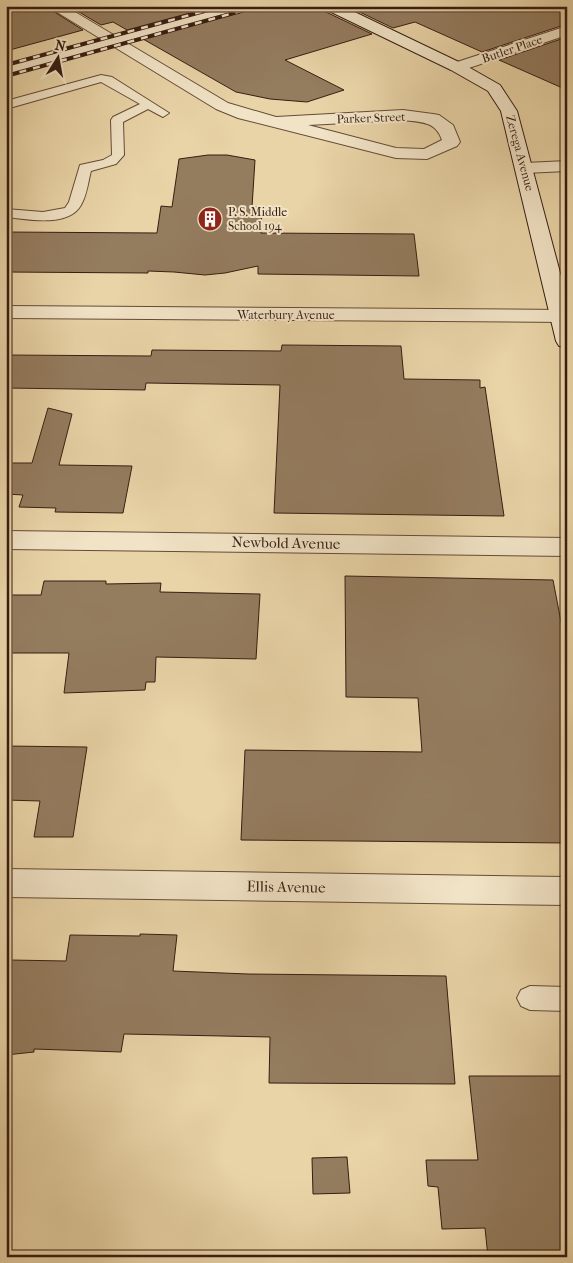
<svg xmlns="http://www.w3.org/2000/svg" width="573" height="1263" font-family="'IM FELL French Canon',serif">
  <style>
    .building { fill: #947c5f; stroke: #371d12 }
    .lines { fill: none; stroke-linecap: round; stroke-linejoin: round }
    .service-casing { stroke: #644b37; stroke-width: 2 }
    .minor-casing { stroke: #644b37; stroke-width: 2 }
    .secondary-casing { stroke: #371d12; stroke-width: 2 }
    .service { fill: #f1e3c6; fill-rule: evenodd }
    .minor { fill: #f1e3c6; fill-rule: evenodd }
    .secondary { fill: #f1e3c6; fill-rule: evenodd }
    .rail-casing { stroke: #371d12; stroke-width: 4 }
    .rail { stroke: #f1e3c6; stroke-width: 2.5; stroke-dasharray: 7; stroke-linecap: butt }
    .labels { text-anchor: middle; stroke-width: 4; stroke-linejoin: round; paint-order: stroke }
    .far-street-label { font-size: 12px; fill: #371d12; stroke: #f1e3c6 }
    .far-poi-label { font-size: 12px; fill: #371d12; stroke: #f1e3c6; text-anchor: start }
    .street-label { font-size: 15px; fill: #371d12; stroke: #f1e3c6 }
  </style>
  <rect width="100%" height="100%" fill="#e9d4a7"/>
  <filter id="stains"><feTurbulence type="fractalNoise" baseFrequency=".004" numOctaves="4"/><feColorMatrix values="0 0 0 0 .2 0 0 0 0 .09 0 0 0 0 .02 0 0 0 .5 -.17"/></filter>
  <radialGradient id="worn" r=".72"><stop offset=".6" stop-color="#630" stop-opacity="0"/><stop offset="1" stop-color="#630" stop-opacity=".3"/></radialGradient>
  <!-- building -->
  <g class="building">
    <polygon points="6,6 45,6 83,30 6,51"/>
    <polygon points="69,6 216,6 127,30 113,22 101,25"/>
    <polygon points="250,6 321,6 324,11 372,34 285,60 344,90 307,102 270,99 236,92 143,39 246,11"/>
    <polygon points="347,6 567,6 567,24 482,52 415,22 393,28"/>
    <polygon points="567,37 567,90 499,60"/>
    <polygon points="208,155 227,155 255,160 252,207 262,207 261,233 414,234 419,276 258,274 258,266 225,273 205,275 174,272 148,271 148,273 6,272 6,232 157,233 161,206 172,207 179,159"/>
    <polygon points="282,345 401,346 404,379 480,380 480,388 485,387 504,516 274,513 280,385 146,383 145,390 6,388 6,355 151,356 152,350 281,351"/>
    <polygon points="48,408 72,414 59,465 132,466 123,513 55,512 56,508 19,507 23,495 6,494 6,463 32,463"/>
    <polygon points="345,576 553,580 567,653 567,843 241,840 245,750 422,752 418,698 346,697"/>
    <polygon points="44,581 106,581 106,584 161,583 160,592 260,594 256,659 156,657 155,682 146,682 145,690 64,693 69,653 6,653 6,595 41,595"/>
    <polygon points="6,746 87,747 73,837 34,837 40,801 6,800"/>
    <polygon points="140,934 177,935 173,971 248,974 446,976 455,1084 269,1083 270,1037 124,1034 121,1052 34,1049 34,1052 6,1055 6,979 10,960 66,961 70,935 140,936"/>
    <polygon points="469,1076 567,1076 567,1257 488,1257 485,1228 442,1229 438,1187 428,1186 426,1160 478,1160"/>
    <polygon points="347,1157 350,1193 313,1194 312,1158"/>
  </g>
  <g class="lines">
    <defs>
      <g id="service">
        <path d="M101,75l11,2 57,36 -6,4 -15,-8 -25,13 1,33 -8,9 -25,7c-3,11 -4,24 -10,34 -13,23 -53,14 -75,12v-8l37,3 22,-4 4,-6 11,-37 23,-5 9,-5 -1,-35 2,-3 27,-13 -39,-22 -95,27v-8z"/>
        <polygon points="530,986 567,987 567,1011 530,1010 521,1006 517,998 521,990"/>
      </g>
      <g id="minor">
        <path d="M47,6h18l163,97 48,14 127,-7 30,4 6,1 14,10 7,17 -3,4 -30,13 -31,-1 -158,-40 -22,-9zM403,120c17,2 33,1 39,20l-18,9 -28,-1 -88,-23z"/>
        <polygon points="567,26 567,35 463,70 451,70 449,67 451,64"/>
        <polygon points="567,161 567,171 525,173 519,172 516,168 519,164 525,163"/>
        <polygon points="6,306 567,310 567,322 6,318"/>
        <polygon points="6,531 567,538 567,556 6,549"/>
        <polygon points="6,869 567,877 567,905 6,897"/>
      </g>
      <g id="secondary">
        <polygon points="224,6 248,6 246,9 6,75 6,65"/>
        <polygon points="323,6 342,6 463,64 500,85 517,111 567,299 567,347 559,346 556,341 501,111 488,91 451,70 325,9"/>
      </g>
    </defs>
    <!-- service casing -->
    <use href="#service" class="service-casing"/>
    <!-- minor casing -->
    <use href="#minor" class="minor-casing"/>
    <!-- secondary casing -->
    <use href="#secondary" class="secondary-casing"/>
    <!-- service -->
    <use href="#service" class="service"/>
    <!-- minor -->
    <use href="#minor" class="minor"/>
    <!-- secondary -->
    <use href="#secondary" class="secondary"/>
    <defs>
      <g id="rail">
        <polyline points="6,65 223,6"/>
        <polyline points="6,76 259,6"/>
      </g>
    </defs>
    <!-- rail casing -->
    <use href="#rail" class="rail-casing"/>
    <!-- rail -->
    <use href="#rail" class="rail"/>
  </g>
  <!-- icons -->
  <defs>
    <symbol id="building-disc" viewBox="-11 -11 22 22"><circle r="9.5" fill="#8f2418" stroke="#f1e3c6"/><path d="M-4-6H4V6H1V3H-1V6H-4ZM-2.5-4.3h1.7v1.8h-1.7ZM.8-4.3h1.7v1.8H.8ZM-2.5-1h1.7V.8h-1.7ZM.8-1h1.7V.8H.8Z" fill="#fff"/></symbol>
  </defs>
  <g fill-rule="evenodd">
    <use href="#building-disc" x="196" y="205" width="28" height="28"/>
  </g>
  <g class="labels">
    <!-- far-street labels -->
    <g class="far-street-label">
      <text transform="translate(512 49) rotate(-19)" y="4">Butler Place</text>
      <text transform="translate(371 118) rotate(-2)" y="4">Parker Street</text>
      <text transform="translate(520 153) rotate(75)" y="4">Zerega Avenue</text>
      <text x="286" y="319">Waterbury Avenue</text>
    </g>
    <!-- far-poi labels -->
    <g class="far-poi-label">
      <text x="228" y="216">P. S. Middle<tspan x="228" dy="14">School 194</tspan></text>
    </g>
    <!-- street labels -->
    <g class="street-label">
      <text transform="translate(286 543) rotate(1)" y="5">Newbold Avenue</text>
      <text transform="translate(286 887) rotate(1)" y="5">Ellis Avenue</text>
    </g>
  </g>
  <!-- margin -->
  <rect width="573" height="1263" fill="none" stroke="#e9d4a7" stroke-width="25"/>
  <rect x="8" y="8" width="558" height="1248" fill="none" stroke="#371d12" stroke-width="2.5"/>
  <rect x="12" y="12" width="548" height="1238" fill="none" stroke="#371d12"/>
  <!-- north arrow -->
  <g transform="translate(58 58) rotate(11)" stroke="#f1e3c6" stroke-width="4" paint-order="stroke">
  <path d="M0-4L9 19L0 12L-9 19Z" fill="#371d12"/>
  <text y="-8" font-size="14" font-weight="bold" text-anchor="middle" fill="#371d12">N</text>
  </g>
  <rect width="100%" height="100%" filter="url(#stains)"/>
  <rect width="100%" height="100%" fill="url(#worn)"/>
</svg>
